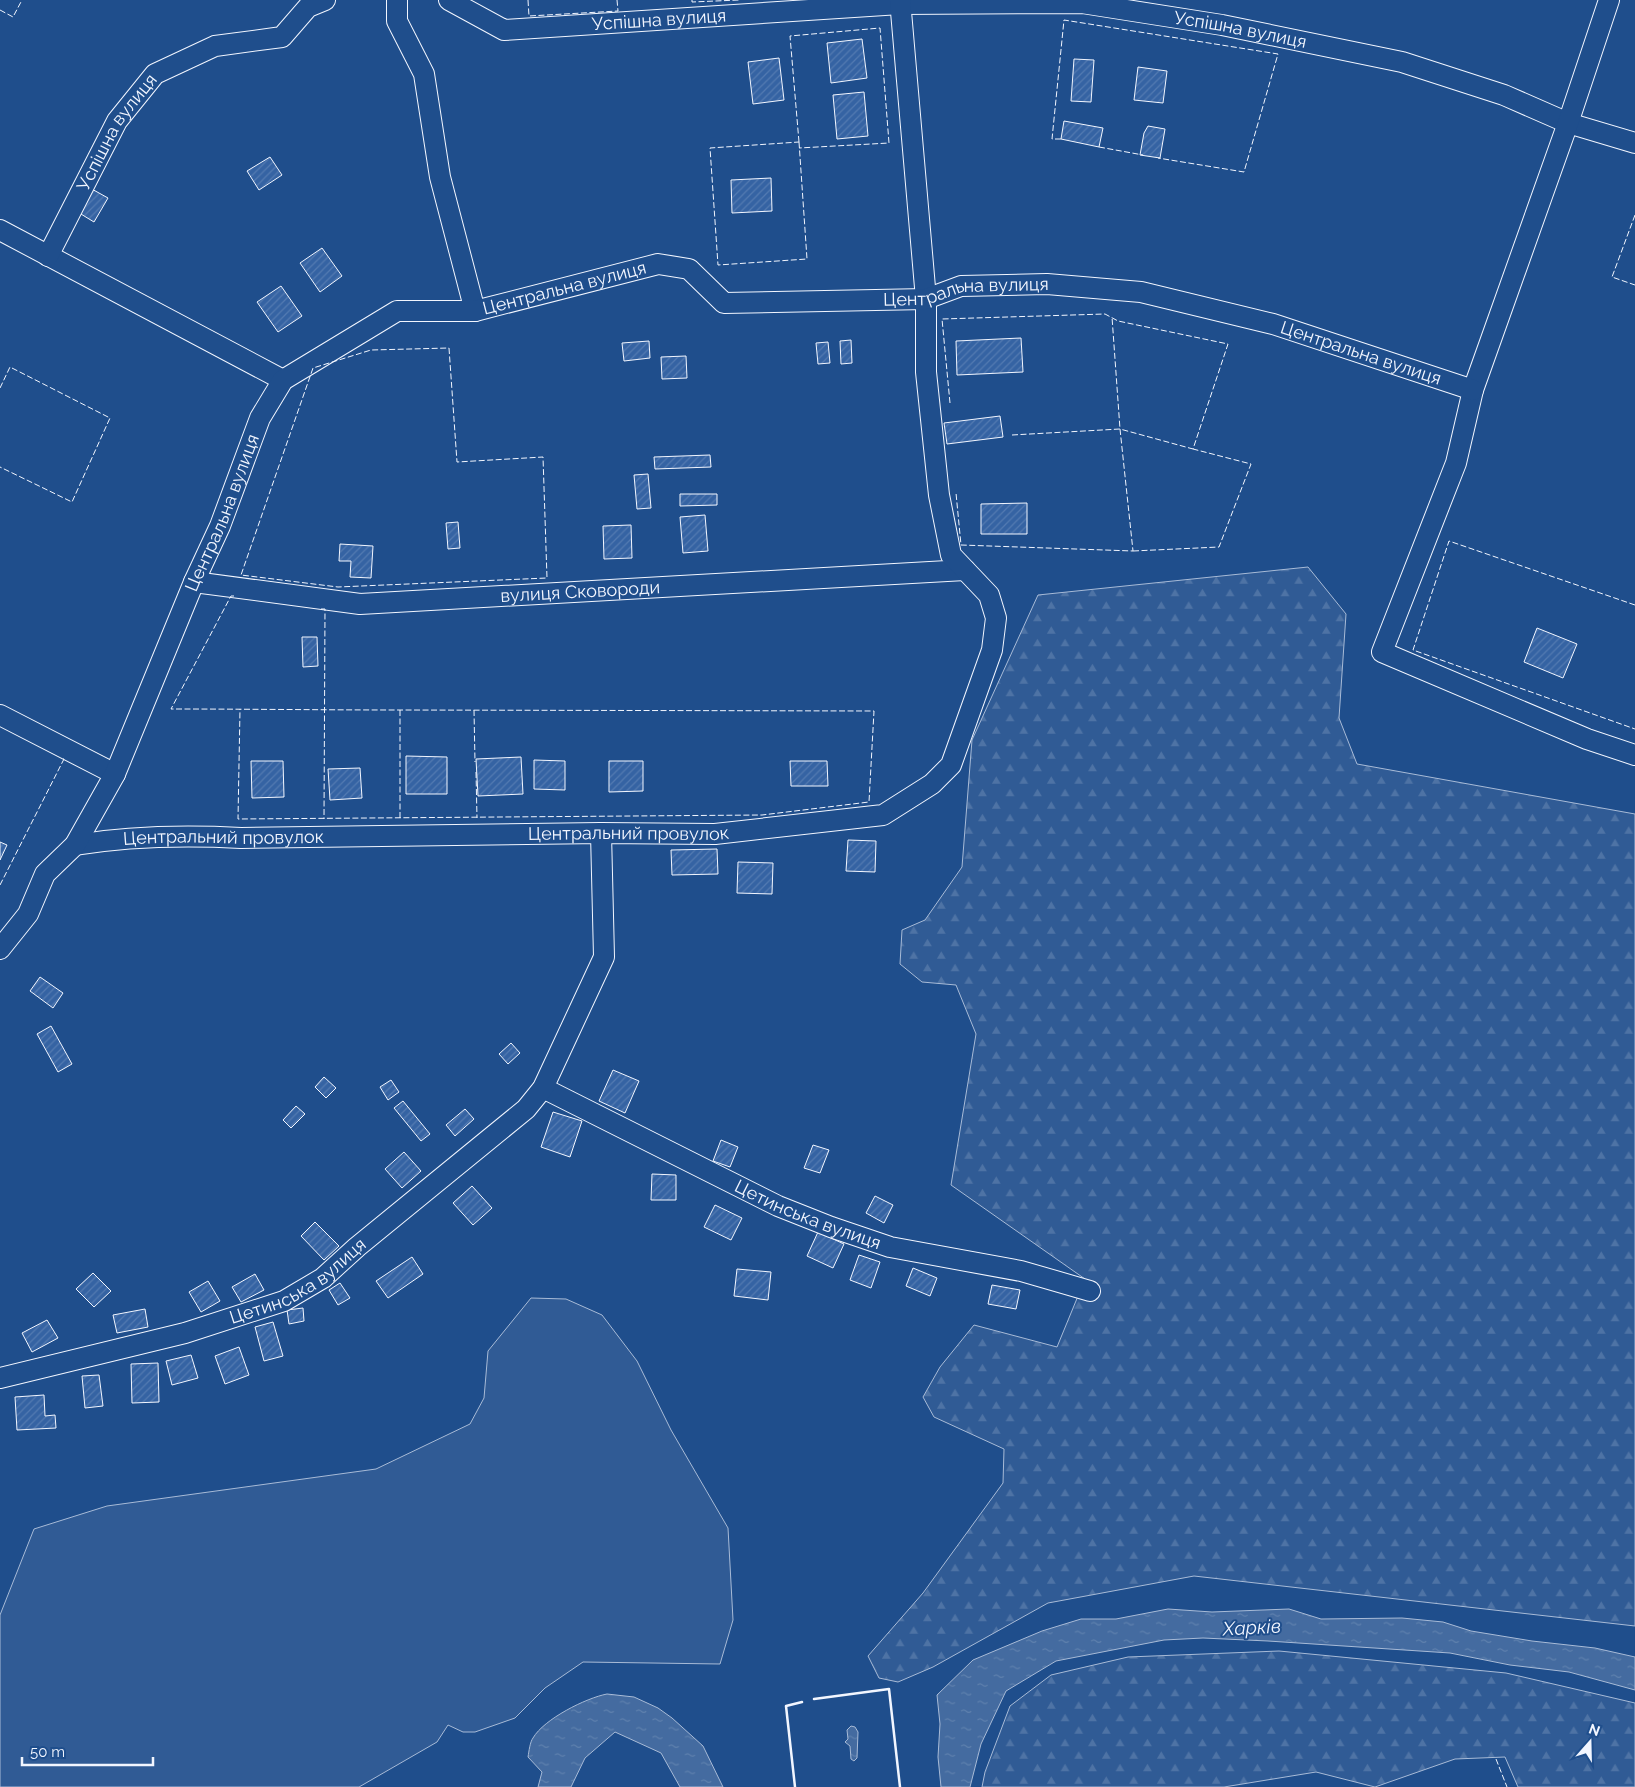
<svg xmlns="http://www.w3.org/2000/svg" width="1635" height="1787" font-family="Raleway,sans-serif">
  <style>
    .built { fill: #305b95; stroke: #a8bbd7 }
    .forest { fill: url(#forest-firs); stroke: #a8bbd7 }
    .water { fill: url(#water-ripples); stroke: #a8bbd7 }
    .building { fill: url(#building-hatch); stroke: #f2f6ff }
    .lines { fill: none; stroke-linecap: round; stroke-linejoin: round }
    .minor-casing { stroke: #f2f6ff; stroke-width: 22 }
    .minor { stroke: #1f4e8c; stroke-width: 20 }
    .fence { stroke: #f2f6ff; stroke-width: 1; stroke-dasharray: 6 2.5; stroke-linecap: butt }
    .wall { stroke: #f2f6ff; stroke-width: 2.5 }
    .labels { text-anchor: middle; stroke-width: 4; stroke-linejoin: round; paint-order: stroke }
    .street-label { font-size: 18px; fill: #f2f6ff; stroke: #1f4e8c }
    .water-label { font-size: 19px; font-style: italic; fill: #f2f6ff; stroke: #1f4e8c }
  </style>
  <defs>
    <pattern id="forest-firs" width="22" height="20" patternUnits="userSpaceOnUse" patternTransform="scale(1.25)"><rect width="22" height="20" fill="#305b95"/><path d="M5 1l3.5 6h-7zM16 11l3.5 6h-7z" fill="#4e73a5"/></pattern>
    <pattern id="water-ripples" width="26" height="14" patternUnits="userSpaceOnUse" patternTransform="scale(1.25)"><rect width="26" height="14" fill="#446ba0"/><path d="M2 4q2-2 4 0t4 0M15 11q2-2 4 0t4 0" fill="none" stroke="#5f81ae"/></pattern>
    <pattern id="building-hatch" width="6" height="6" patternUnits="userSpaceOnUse" patternTransform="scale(1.25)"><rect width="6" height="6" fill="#3563a3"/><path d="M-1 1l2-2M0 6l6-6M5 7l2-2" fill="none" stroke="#537ab1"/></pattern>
  </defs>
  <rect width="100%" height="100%" fill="#1f4e8c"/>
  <!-- built -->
  <polygon class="built" points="531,1298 566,1299 602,1315 637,1361 671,1430 728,1528 733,1620 720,1664 583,1662 545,1688 515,1718 475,1732 463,1732 448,1725 437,1742 359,1787 0,1787 0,1615 34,1529 107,1506 376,1469 470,1424 484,1398 488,1351"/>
  <!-- forest -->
  <g class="forest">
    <polygon points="1308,567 1346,614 1339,718 1357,764 1635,814 1635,1626 1194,1576 1048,1603 933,1667 898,1682 879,1678 868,1656 923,1593 1003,1483 1004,1449 934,1417 923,1397 940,1367 974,1325 1057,1347 1085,1279 951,1185 976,1034 956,985 922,982 900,964 902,930 925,920 962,867 972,740 1038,595"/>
    <polygon points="1279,1651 1506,1673 1635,1703 1635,1787 1518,1787 1505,1757 1455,1759 1375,1787 1316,1772 1224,1787 982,1787 985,1772 1010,1706 1051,1675 1128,1657"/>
  </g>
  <!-- water -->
  <g class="water">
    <polygon points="1168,1609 1212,1612 1289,1609 1321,1619 1402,1618 1443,1622 1471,1631 1532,1641 1595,1648 1635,1657 1635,1690 1569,1672 1510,1665 1450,1653 1268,1641 1203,1638 1164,1640 1056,1661 1006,1691 981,1744 970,1787 941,1787 938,1757 940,1724 937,1695 973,1660 1042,1631 1081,1619 1116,1619"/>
    <path d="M607,1694l27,3 24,11 14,10 31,28 20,41h-43l-19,-34 -46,-21 -30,26 -14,29h-33l4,-15 -14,-15c1,-6 2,-15 5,-19 11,-19 53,-40 74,-44z"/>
    <polygon points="851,1726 855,1727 858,1732 857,1758 854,1761 851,1759 850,1746 845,1742 848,1739 847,1730"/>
  </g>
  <!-- building -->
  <g class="building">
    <polygon points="862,39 867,78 831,83 827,43"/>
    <polygon points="779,58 784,100 753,104 748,62"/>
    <polygon points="1074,59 1094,60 1091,102 1071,101"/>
    <polygon points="1138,67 1167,71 1163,103 1134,100"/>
    <polygon points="864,92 868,136 837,139 833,95"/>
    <polygon points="1064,121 1103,128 1099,147 1061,139"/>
    <polygon points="1148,126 1165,129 1160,158 1140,155 1144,133"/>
    <polygon points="270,157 282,175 259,190 247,171"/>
    <polygon points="771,178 772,211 732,213 731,180"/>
    <polygon points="90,188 108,198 94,222 76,211"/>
    <polygon points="322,248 342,276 320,292 300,263"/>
    <polygon points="281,286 302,316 278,332 257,302"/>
    <polygon points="1021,338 1023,372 957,375 956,341"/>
    <polygon points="851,340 852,363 841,364 840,341"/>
    <polygon points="649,341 650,358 624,361 622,343"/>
    <polygon points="828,342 830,363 818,364 816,343"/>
    <polygon points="686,356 687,378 662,379 661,357"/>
    <polygon points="1000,416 1003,437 947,444 944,423"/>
    <polygon points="710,455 711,467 655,469 654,457"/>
    <polygon points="648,474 651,508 637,509 634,475"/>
    <polygon points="680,494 717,494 717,505 680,506"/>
    <polygon points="1027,503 1027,534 981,534 981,504"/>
    <polygon points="705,515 708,551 683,553 680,517"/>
    <polygon points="458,522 460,548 448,549 446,523"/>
    <polygon points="631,525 632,558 604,559 603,526"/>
    <polygon points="340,544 373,546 371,578 350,577 351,561 339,561"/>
    <polygon points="1537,628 1577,644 1563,678 1524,662"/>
    <polygon points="302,637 317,637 318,666 303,667"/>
    <polygon points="406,756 447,757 447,794 406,794"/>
    <polygon points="521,757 523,794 478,796 476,759"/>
    <polygon points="534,760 565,761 565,790 534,789"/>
    <polygon points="251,761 283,761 284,797 252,798"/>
    <polygon points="609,761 643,761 643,791 609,792"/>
    <polygon points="790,761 827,761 828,786 791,786"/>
    <polygon points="360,768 362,798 330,800 328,769"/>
    <polygon points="848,840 876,841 875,872 846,871"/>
    <polygon points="0,842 7,845 0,860"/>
    <polygon points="717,849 718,874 672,875 671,850"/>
    <polygon points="738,862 773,863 772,894 737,893"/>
    <polygon points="40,977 63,993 53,1008 30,991"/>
    <polygon points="51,1026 72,1064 58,1072 37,1034"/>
    <polygon points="511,1043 520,1053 508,1064 499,1054"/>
    <polygon points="613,1070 639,1081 625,1113 599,1101"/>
    <polygon points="324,1077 336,1088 326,1098 315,1087"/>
    <polygon points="391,1080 399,1092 388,1100 380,1087"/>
    <polygon points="403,1101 430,1134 421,1141 394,1108"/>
    <polygon points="296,1106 305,1114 291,1128 283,1120"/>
    <polygon points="465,1109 474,1119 455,1136 446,1125"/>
    <polygon points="553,1112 582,1121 570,1157 541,1147"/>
    <polygon points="721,1140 738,1147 730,1167 713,1161"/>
    <polygon points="813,1145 829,1150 820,1173 804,1168"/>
    <polygon points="404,1152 421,1171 402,1188 385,1169"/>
    <polygon points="652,1174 676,1175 676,1200 651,1200"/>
    <polygon points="472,1186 492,1208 473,1225 453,1203"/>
    <polygon points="875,1196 893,1205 884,1223 866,1213"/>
    <polygon points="715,1205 742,1218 731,1240 704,1227"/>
    <polygon points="315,1222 339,1246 324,1260 301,1236"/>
    <polygon points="818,1232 844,1244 833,1268 807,1256"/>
    <polygon points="859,1255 880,1262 871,1288 850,1280"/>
    <polygon points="412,1257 423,1274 388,1298 376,1281"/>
    <polygon points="913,1268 937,1278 930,1296 906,1286"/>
    <polygon points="737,1269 771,1272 768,1300 734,1296"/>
    <polygon points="93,1273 111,1291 94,1307 76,1289"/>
    <polygon points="255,1274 264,1290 241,1302 232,1287"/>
    <polygon points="208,1281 220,1301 201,1312 189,1292"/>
    <polygon points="340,1283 350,1298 338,1305 329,1290"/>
    <polygon points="992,1285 1020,1290 1016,1309 988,1304"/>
    <polygon points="303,1308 304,1321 289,1324 287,1310"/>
    <polygon points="145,1309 148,1327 117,1333 113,1315"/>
    <polygon points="47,1320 58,1338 32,1352 22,1333"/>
    <polygon points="273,1322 283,1356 264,1361 255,1327"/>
    <polygon points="239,1347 249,1375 225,1384 215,1356"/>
    <polygon points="191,1355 198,1378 172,1385 166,1361"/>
    <polygon points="158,1363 159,1402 132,1403 131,1364"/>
    <polygon points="99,1375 103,1406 85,1408 82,1376"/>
    <polygon points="44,1395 45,1416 55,1415 56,1428 17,1430 15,1397"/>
  </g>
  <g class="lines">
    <defs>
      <g id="minor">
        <polyline points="397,0 397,21 424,74 440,177 475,311"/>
        <path id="s1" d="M449,0l55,30 396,-26 182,-1 140,22 180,37 102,33 64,28 67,20"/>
        <polyline points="1609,0 1568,123 1473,390 1456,463 1382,652 1587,739 1635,755"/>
        <polyline points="0,230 283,380"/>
        <path id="s2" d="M48,256l69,-135 38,-47 60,-28 67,-9 26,-30 17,-7"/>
        <path id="s3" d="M194,582l166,22 605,-34"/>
        <polyline points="0,715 115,774"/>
        <path id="s4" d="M75,845c55,-9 110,-10 166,-7l360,-5 114,1 168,-19 49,-31 19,-19 41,-115 4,-32 -7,-23 -38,-40 -12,-60 -13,-123v-73l-26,-299"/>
        <path id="s5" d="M0,949l28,-35 17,-40 30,-29 40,-71 79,-192 26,-56 40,-108 23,-38 114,-69h78l183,-47 31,5 35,34 202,-4 35,-13 86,-2 94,8 132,32 200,66"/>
        <path id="s6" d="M543,1088l235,118 53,21 59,20 131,24 69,20"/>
        <path id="s7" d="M0,1378l185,-45 99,-32 39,-23 34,-31 169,-138 17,-21 61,-131 -3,-124"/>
      </g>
    </defs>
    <!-- minor casing -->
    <use href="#minor" class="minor-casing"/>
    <!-- minor -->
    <use href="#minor" class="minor"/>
    <!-- fence -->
    <g class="fence">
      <polyline points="528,0 529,16 618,11 617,0"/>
      <polyline points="692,0 692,2 739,0"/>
      <polyline points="0,10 13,17 22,0"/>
      <polyline points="1061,139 1052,139 1064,20 1278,54 1244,172 1158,158"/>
      <polygon points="799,142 807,259 718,265 710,148"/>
      <polyline points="799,142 790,36 880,28 889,143 799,148"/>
      <polyline points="1099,147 1143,155"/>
      <polyline points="1635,215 1612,277 1635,285"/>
      <polygon points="449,348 457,462 543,457 547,578 338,587 241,575 313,368 371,350"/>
      <polyline points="0,388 10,367 110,418 72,502 0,467"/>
      <polyline points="950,403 942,319 1105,314 1118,321 1228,344 1193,449 1120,429 1133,551 961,545 956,493"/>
      <polyline points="1012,435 1120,429 1112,317"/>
      <polyline points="1133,551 1219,547 1251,464 1193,449"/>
      <path d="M234,596h-3l-60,113c76,0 153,1 229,1l474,1 -5,91 -107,13 -524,4 2,-110"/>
      <polyline points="1635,605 1449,541 1413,650 1635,729"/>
      <polyline points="321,609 325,609 324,819"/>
      <polyline points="400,710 400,818"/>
      <polyline points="474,710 475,762"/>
      <polyline points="476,772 477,818"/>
      <polyline points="0,885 64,759 62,758"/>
      <polyline points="1496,1759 1507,1787"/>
    </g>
    <!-- wall -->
    <g class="wall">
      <polyline points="814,1699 889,1689 900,1787"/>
      <polyline points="795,1787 786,1706 802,1702"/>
    </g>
  </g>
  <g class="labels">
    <!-- street labels -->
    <g class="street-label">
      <text dy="6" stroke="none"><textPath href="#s1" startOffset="218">Успішна вулиця</textPath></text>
      <text dy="6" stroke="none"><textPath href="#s1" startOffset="802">Успішна вулиця</textPath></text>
      <text dy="6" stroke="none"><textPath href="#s2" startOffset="142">Успішна вулиця</textPath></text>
      <text dy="6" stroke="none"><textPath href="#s5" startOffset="944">Центральна вулиця</textPath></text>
      <text dy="6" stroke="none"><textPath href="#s5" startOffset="1364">Центральна вулиця</textPath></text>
      <text dy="6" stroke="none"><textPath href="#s5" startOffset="1769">Центральна вулиця</textPath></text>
      <text dy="6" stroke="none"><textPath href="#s5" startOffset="494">Центральна вулиця</textPath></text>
      <text dy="6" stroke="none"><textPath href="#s3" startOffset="388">вулиця Сковороди</textPath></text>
      <text dy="6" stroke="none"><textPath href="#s4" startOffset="554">Центральний провулок</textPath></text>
      <text dy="6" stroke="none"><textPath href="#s4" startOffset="149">Центральний провулок</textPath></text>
      <text dy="6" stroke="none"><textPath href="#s6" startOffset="294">Цетинська вулиця</textPath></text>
      <text dy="6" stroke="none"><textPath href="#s7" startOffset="316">Цетинська вулиця</textPath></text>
    </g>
    <!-- water labels -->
    <g class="water-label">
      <text transform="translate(1252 1627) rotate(-3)" y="7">Харків</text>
    </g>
  </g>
  <!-- north arrow -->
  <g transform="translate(1590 1742) rotate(20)" stroke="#1f4e8c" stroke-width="4" paint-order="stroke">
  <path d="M0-4L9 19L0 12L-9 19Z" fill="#f2f6ff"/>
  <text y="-8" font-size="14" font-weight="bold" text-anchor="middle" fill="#f2f6ff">N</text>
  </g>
  <!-- scale -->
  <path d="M22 1757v8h131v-8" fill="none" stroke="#f2f6ff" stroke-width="2.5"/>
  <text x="30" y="1757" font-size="15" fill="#f2f6ff" stroke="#1f4e8c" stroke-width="4" paint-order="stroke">50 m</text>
</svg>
